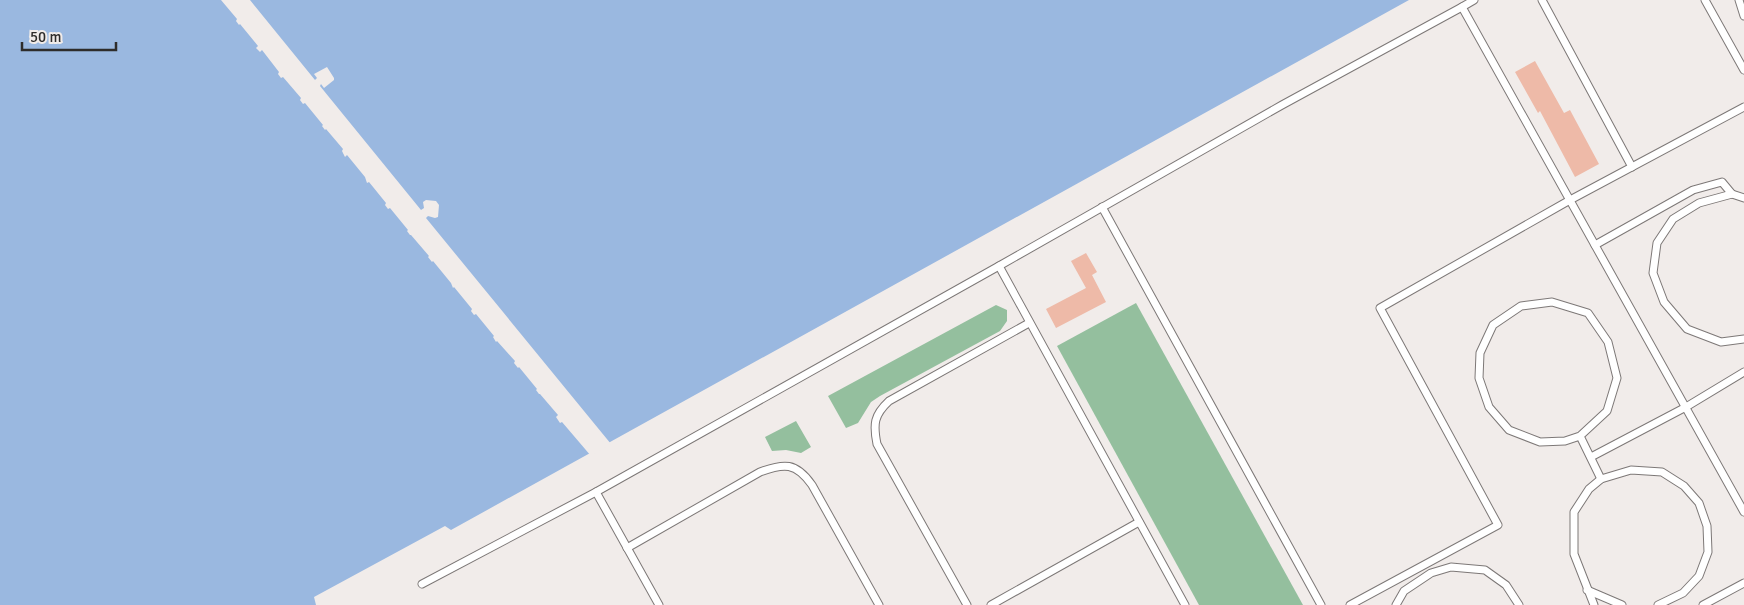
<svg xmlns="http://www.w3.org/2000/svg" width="1744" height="605" font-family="Signika,sans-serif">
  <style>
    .forest { fill: #94bf9e }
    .water { fill: #9ab8e0 }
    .pier { fill: #f1ecea }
    .building { fill: #eebaa8 }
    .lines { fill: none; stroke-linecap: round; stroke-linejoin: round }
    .lane-casing { stroke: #7d7877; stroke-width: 9 }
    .lane { stroke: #fff; stroke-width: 7 }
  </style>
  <rect width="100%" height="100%" fill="#f1ecea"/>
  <!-- forest -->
  <g class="forest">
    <polygon points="1136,303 1303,605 1199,605 1057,346"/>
    <polygon points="996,305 1007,310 1007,321 1000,331 880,396 871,402 858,423 846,428 828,396"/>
    <polygon points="796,421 811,447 801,453 786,450 772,451 765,437"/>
  </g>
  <!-- water -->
  <polygon class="water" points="0,0 1409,0 451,530 445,526 314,597 316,605 0,605"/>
  <!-- pier -->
  <polygon class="pier" points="221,0 250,0 315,80 317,78 314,74 327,67 334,78 334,80 324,88 321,84 320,86 421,210 424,208 423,202 426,200 436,201 439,205 438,217 435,218 428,216 426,218 611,444 591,456 562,422 560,423 556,417 558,415 540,394 539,394 536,390 537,389 519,367 518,368 514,363 515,361 497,341 496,342 493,337 494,336 476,314 474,315 471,311 472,309 454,287 453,288 451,283 433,261 432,262 428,257 429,256 411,235 410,235 407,231 408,230 390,208 388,209 385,205 386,203 369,182 367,183 365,177 347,155 345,157 342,151 343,149 326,129 325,130 322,126 323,125 305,103 303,104 300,100 301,98 283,77 281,78 278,74 279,72 262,50 260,52 256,48 258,46 240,24 239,25 236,21 237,19"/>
  <!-- building -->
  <g class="building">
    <polygon points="1535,61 1564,113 1570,110 1599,164 1575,177 1540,111 1538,113 1515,72"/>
    <polygon points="1086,253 1097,272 1092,275 1106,302 1056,328 1046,309 1086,288 1071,261"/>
  </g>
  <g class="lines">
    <defs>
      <g id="lane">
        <polyline points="1542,0 1632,167"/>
        <polyline points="1705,0 1744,70"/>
        <polyline points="1739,0 1744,16"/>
        <polyline points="1462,7 1474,0"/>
        <polyline points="1744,198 1732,194 1699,203 1673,219 1657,243 1653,273 1664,302 1687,329 1721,342 1744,339"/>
        <polyline points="1102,207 1321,605"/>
        <polyline points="1595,245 1693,190 1722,182 1732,194"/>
        <polyline points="999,266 1185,605"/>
        <polyline points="1580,436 1565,441 1540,442 1509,430 1489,407 1479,378 1480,353 1493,325 1521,306 1552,302 1588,313 1608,342 1617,378 1607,411 1580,436 1601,479"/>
        <polyline points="1591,457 1686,407 1744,372"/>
        <polyline points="596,492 659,605"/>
        <path d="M627,548l133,-76c24,-9 36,-10 52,13l67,120"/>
        <polyline points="422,584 596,492 999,266 1282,105 1462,7 1744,512"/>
        <polyline points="1587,590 1622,605"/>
        <path d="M967,605l-90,-161c-4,-20 -3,-29 12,-43l140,-78"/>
        <polyline points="991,605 1139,522"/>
        <polyline points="1350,605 1498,525 1380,308 1570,200 1744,107"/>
        <polyline points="1396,605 1404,591 1431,573 1451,567 1485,570 1506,585 1519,605"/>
        <polyline points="1594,605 1574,554 1574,512 1589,489 1601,479 1631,470 1662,472 1684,486 1699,503 1707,526 1708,552 1699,576 1683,593 1658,605"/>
        <polyline points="1703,605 1744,583"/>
      </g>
    </defs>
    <!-- lane casing -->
    <use href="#lane" class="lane-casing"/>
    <!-- lane -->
    <use href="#lane" class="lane"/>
  </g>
  <!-- scale -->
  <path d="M22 42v8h94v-8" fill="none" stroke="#2e2c2b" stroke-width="2.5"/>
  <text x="30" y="42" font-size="15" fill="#2e2c2b" stroke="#f1ecea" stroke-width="4" paint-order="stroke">50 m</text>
</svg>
